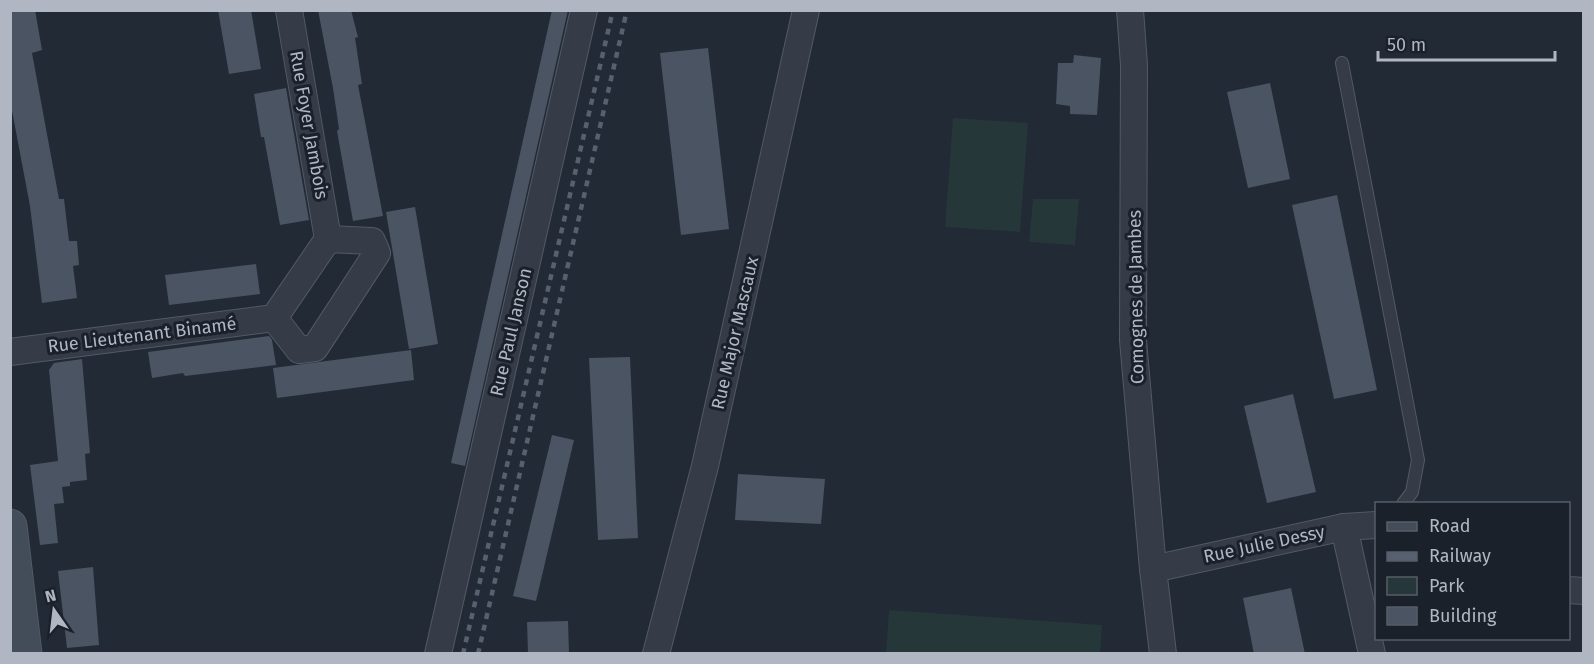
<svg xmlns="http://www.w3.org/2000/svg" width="1594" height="664" font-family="'Fira Sans',sans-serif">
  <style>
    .green { fill: #253738 }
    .building { fill: #4a5462 }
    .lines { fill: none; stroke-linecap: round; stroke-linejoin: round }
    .lane-casing { stroke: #535a64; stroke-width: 14 }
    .street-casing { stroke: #535a64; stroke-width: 28 }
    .secondary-casing { stroke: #535a64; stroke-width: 35 }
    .lane { stroke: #353c47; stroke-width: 12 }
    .street { stroke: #353c47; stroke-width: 26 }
    .secondary { stroke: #434c59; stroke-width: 33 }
    .rail { stroke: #57606e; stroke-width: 4.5; stroke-dasharray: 6 6; stroke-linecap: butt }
    .labels { text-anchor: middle; stroke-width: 6; stroke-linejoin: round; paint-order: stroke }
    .street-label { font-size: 18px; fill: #b0b7c3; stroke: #1b212b }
  </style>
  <rect width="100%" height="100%" fill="#222a36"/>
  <!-- green -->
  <g class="green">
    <polygon points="953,118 1028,123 1020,232 945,227"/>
    <polygon points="1033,199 1079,199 1075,245 1029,242"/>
    <polygon points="889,610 1102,625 1100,653 886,653"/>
  </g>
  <!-- building -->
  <g class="building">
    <polygon points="10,10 35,10 42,50 32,53 59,199 64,199 69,241 77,241 79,265 73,266 77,298 42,303 30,206 10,100"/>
    <polygon points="218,10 251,10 261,69 229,74"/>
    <polygon points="318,10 351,10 358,37 355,38 362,84 358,85 383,216 353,221 337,131 339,129 333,88"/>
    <polygon points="552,10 568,10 465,466 451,463"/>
    <polygon points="708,48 729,229 681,235 660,53"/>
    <polygon points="1074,55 1101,58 1097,115 1070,114 1070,106 1056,104 1058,63 1073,63"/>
    <polygon points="1270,83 1290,179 1248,188 1227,92"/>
    <polygon points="286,88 309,220 280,225 264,137 261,137 254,94"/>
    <polygon points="1337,195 1377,390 1334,399 1292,205"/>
    <polygon points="415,207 438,344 409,349 386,212"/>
    <polygon points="256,264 260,294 169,305 165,275"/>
    <polygon points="269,336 272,340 276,365 185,376 183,373 152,378 148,352"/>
    <polygon points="411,350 414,380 277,398 273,368"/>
    <polygon points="630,357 638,538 598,540 589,358"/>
    <polygon points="82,359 90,453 85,454 87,480 70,482 70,486 62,487 64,503 54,504 58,543 40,545 30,465 58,461 49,370 54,363"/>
    <polygon points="1293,394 1316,492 1267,503 1244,406"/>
    <polygon points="552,435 574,440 536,601 513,596"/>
    <polygon points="738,474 825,479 821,524 735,520"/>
    <polygon points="93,567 99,645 67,648 58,571"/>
    <polygon points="1291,588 1305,654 1254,654 1243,598"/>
    <polygon points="568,621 569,654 528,654 527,622"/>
  </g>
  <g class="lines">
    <defs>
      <polyline id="lane" points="1342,63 1418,460 1412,492 1403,504"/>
      <g id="street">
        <polyline points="289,10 328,239"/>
        <polyline points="1130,10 1134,65 1133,340 1153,569 1163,654"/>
        <polyline points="10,352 274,318 328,239 372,241 377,253 315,348 299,350 274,318"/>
        <polyline points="1344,527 1372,654"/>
        <polyline points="1153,569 1344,527 1376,525"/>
        <polyline points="1568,590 1584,591"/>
        <polyline points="438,654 584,10"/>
        <polyline points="656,654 705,466 806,10"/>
      </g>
      <polyline id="secondary" points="10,526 25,654"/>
    </defs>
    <!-- lane casing -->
    <use href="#lane" class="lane-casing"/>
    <!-- street casing -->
    <use href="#street" class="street-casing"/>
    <!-- secondary casing -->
    <use href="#secondary" class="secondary-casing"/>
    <!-- lane -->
    <use href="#lane" class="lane"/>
    <!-- street -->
    <use href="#street" class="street"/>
    <!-- secondary -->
    <use href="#secondary" class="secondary"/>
    <!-- rail -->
    <g class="rail">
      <polyline points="463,654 613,10"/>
      <polyline points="478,654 627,10"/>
    </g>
  </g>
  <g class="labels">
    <!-- street labels -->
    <g class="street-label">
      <text transform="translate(309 125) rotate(80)" y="6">Rue Foyer Jambois</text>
      <text transform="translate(1136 297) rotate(-91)" y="6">Comognes de Jambes</text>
      <text transform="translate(511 332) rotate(-77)" y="6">Rue Paul Janson</text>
      <text transform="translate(735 333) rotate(-77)" y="6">Rue Major Mascaux</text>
      <text transform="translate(142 335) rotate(-7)" y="6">Rue Lieutenant Binamé</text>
      <text transform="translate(1264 544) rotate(-12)" y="6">Rue Julie Dessy</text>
    </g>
  </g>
  <!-- border -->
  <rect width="1594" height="664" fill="none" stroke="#b0b7c3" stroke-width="24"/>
  <!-- legend -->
  <rect x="1375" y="502" width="195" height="138" fill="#1b212b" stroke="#575d68" stroke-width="1.5"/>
  <rect x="1387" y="522" width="30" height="9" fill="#434c59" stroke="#575d68" stroke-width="1.5"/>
  <text x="1429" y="532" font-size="18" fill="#b0b7c3">Road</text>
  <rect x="1387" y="552" width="30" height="9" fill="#57606e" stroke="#575d68" stroke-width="1.5"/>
  <text x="1429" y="562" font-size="18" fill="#b0b7c3">Railway</text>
  <rect x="1387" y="577" width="30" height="18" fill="#253738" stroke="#575d68" stroke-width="1.5"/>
  <text x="1429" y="592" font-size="18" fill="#b0b7c3">Park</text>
  <rect x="1387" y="607" width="30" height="18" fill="#4a5462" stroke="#575d68" stroke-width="1.5"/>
  <text x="1429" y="622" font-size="18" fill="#b0b7c3">Building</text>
  <!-- north arrow -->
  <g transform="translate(54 610) rotate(346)" stroke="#1b212b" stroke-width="4.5" paint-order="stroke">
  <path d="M0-4.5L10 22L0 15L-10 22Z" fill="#b0b7c3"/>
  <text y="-9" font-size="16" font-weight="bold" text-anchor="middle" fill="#b0b7c3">N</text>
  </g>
  <!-- scale -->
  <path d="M1378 51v9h177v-9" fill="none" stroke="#b0b7c3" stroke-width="3"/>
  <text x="1387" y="51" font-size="18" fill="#b0b7c3" stroke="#1b212b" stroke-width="4.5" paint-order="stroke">50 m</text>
</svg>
